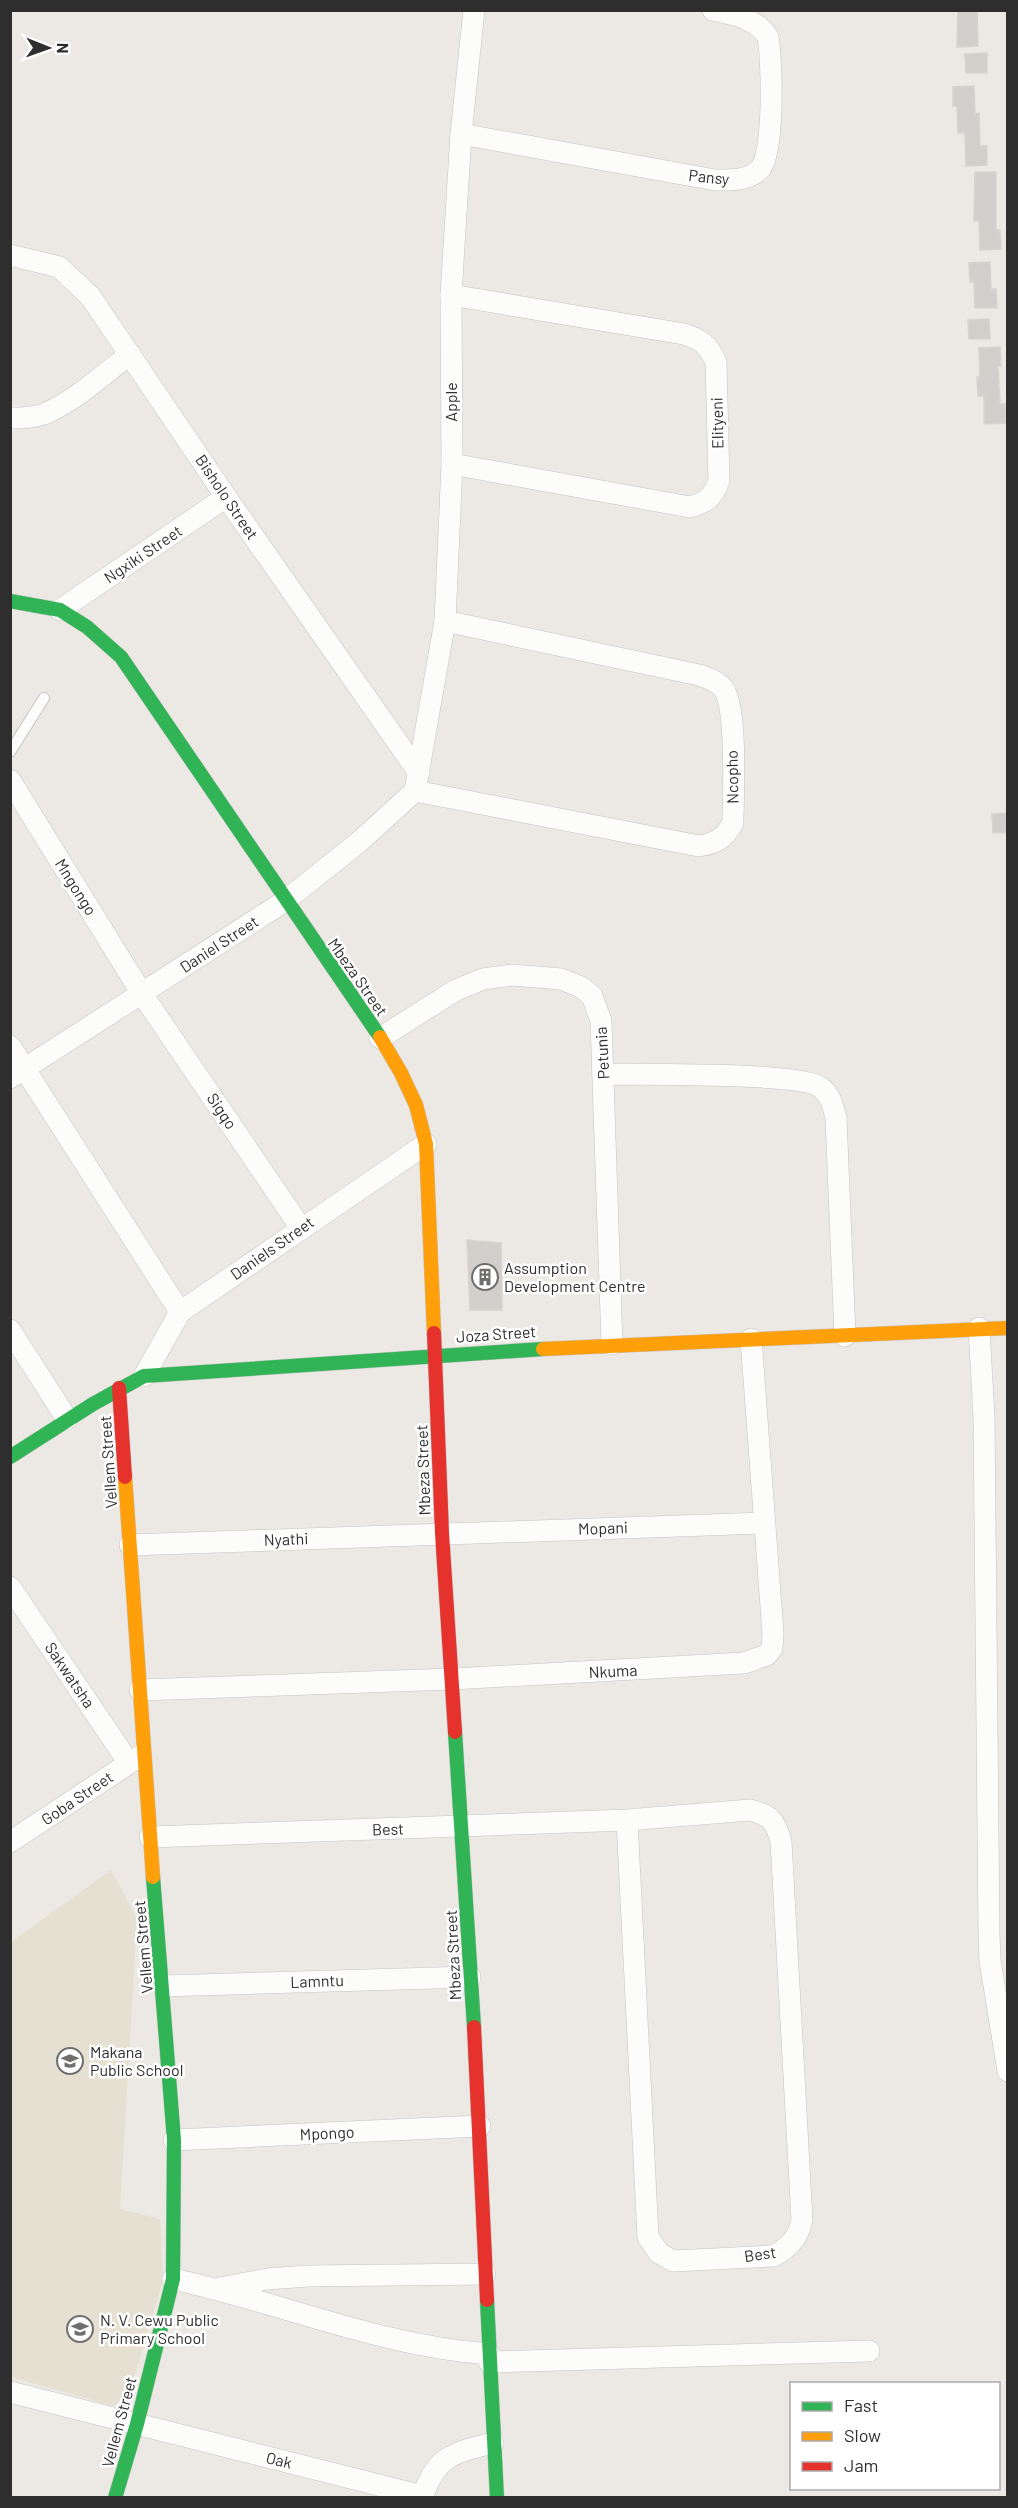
<svg xmlns="http://www.w3.org/2000/svg" width="1018" height="2508" font-family="Barlow,sans-serif">
  <style>
    .education { fill: #e6e0d3 }
    .building { fill: #d1cecb; stroke: #d7d4d0; stroke-width: 1.5 }
    .lines { fill: none; stroke-linecap: round; stroke-linejoin: round }
    .lane-casing { stroke: #c5c4c5; stroke-width: 12 }
    .street-casing { stroke: #c5c4c5; stroke-width: 22 }
    .fast-casing { stroke: #c5c4c5; stroke-width: 15 }
    .slow-casing { stroke: #c5c4c5; stroke-width: 15 }
    .jam-casing { stroke: #c5c4c5; stroke-width: 15 }
    .lane { stroke: #fcfcfb; stroke-width: 10 }
    .street { stroke: #fcfcfb; stroke-width: 21 }
    .fast { stroke: #30b455; stroke-width: 14 }
    .slow { stroke: #ff9f0a; stroke-width: 14 }
    .jam { stroke: #e5322d; stroke-width: 14 }
    .labels { text-anchor: middle; stroke-width: 5; stroke-linejoin: round; paint-order: stroke }
    .street-label { font-size: 16px; fill: #2e2e2e; stroke: #fff }
    .poi-label { font-size: 16px; fill: #2e2e2e; stroke: #fff; text-anchor: start }
  </style>
  <rect width="100%" height="100%" fill="#ece8e4"/>
  <!-- education -->
  <polygon class="education" points="111,1870 137,1919 120,2209 160,2219 163,2281 128,2397 113,2406 11,2377 10,1943"/>
  <!-- building -->
  <g class="building">
    <polygon points="958,10 977,10 978,46 957,47"/>
    <polygon points="987,53 987,73 966,73 965,54"/>
    <polygon points="974,86 975,114 979,113 980,146 987,146 987,165 966,166 965,133 958,133 957,106 953,106 953,87"/>
    <polygon points="975,172 996,172 996,230 1000,230 1001,249 980,250 979,221 974,221"/>
    <polygon points="990,262 991,289 996,289 997,308 975,308 974,282 970,282 969,263"/>
    <polygon points="989,319 990,339 969,339 968,320"/>
    <polygon points="1000,347 1001,366 998,366 1000,404 1005,404 1006,423 984,424 984,396 978,396 977,377 980,377 979,348"/>
    <polygon points="1008,813 1008,832 993,833 992,814"/>
    <polygon points="467,1240 501,1243 502,1310 470,1310"/>
  </g>
  <g class="lines">
    <defs>
      <polyline id="lane" points="10,752 44,698"/>
      <g id="street">
        <path d="M461,134l254,46c15,0 32,1 44,-10 16,-13 13,-111 9,-133 -12,-19 -34,-22 -55,-27"/>
        <polyline points="10,255 59,267 90,296 226,497 419,773"/>
        <path d="M451,295l233,39c17,5 24,11 32,28l3,119c-6,16 -12,21 -29,26l-238,-43"/>
        <path d="M10,418c12,0 23,0 34,-4 31,-13 59,-39 86,-60"/>
        <polyline points="60,610 226,497"/>
        <polyline points="10,780 142,994 301,1228"/>
        <polyline points="415,791 445,621 452,464 451,295 461,134 474,10"/>
        <path d="M415,791l284,55c17,-3 25,-7 34,-23 0,-28 5,-115 -10,-135 -6,-7 -15,-10 -24,-13l-254,-54"/>
        <polyline points="380,1038 456,990 483,979 512,975 561,979 581,987 592,996 601,1021 612,1344"/>
        <polyline points="10,1046 180,1312"/>
        <path d="M604,1074c33,1 197,-2 216,13 11,8 13,19 16,31l9,218"/>
        <polyline points="10,1078 285,901 359,842 415,791"/>
        <polyline points="979,1328 984,1417 989,1934 990,1961 1008,2071"/>
        <polyline points="10,1330 67,1419"/>
        <polyline points="144,1376 180,1312 426,1144"/>
        <polyline points="130,1545 764,1523"/>
        <polyline points="10,1587 129,1763"/>
        <polyline points="140,1690 452,1679 744,1663 767,1655 772,1648 773,1633 751,1339"/>
        <path d="M150,1837l477,-17 123,-10c21,5 25,11 31,31l21,379c-4,18 -13,28 -29,36l-100,5 -14,-8 -11,-16 -21,-417"/>
        <polyline points="10,1842 140,1756"/>
        <polyline points="163,1986 470,1977"/>
        <polyline points="174,2140 480,2126"/>
        <path d="M173,2279c106,23 207,67 316,75"/>
        <polyline points="220,2288 267,2279 308,2276 485,2274"/>
        <polyline points="489,2362 869,2351"/>
        <polyline points="10,2392 422,2496"/>
        <path d="M422,2498c14,-42 30,-45 71,-55"/>
      </g>
      <g id="fast">
        <polyline points="10,601 60,610 87,627 121,657 380,1037"/>
        <polyline points="10,1457 93,1404 144,1376 543,1349"/>
        <polyline points="455,1732 474,2027"/>
        <polyline points="487,2300 497,2498"/>
        <polyline points="115,2498 137,2424 173,2279 174,2140 153,1877"/>
      </g>
      <g id="slow">
        <polyline points="380,1037 401,1073 416,1105 426,1144 434,1333"/>
        <polyline points="543,1349 1008,1328"/>
        <polyline points="125,1477 153,1877"/>
      </g>
      <g id="jam">
        <polyline points="434,1333 442,1533 455,1732"/>
        <polyline points="119,1388 125,1477"/>
        <polyline points="474,2027 487,2300"/>
      </g>
    </defs>
    <!-- lane casing -->
    <use href="#lane" class="lane-casing"/>
    <!-- street casing -->
    <use href="#street" class="street-casing"/>
    <!-- fast casing -->
    <use href="#fast" class="fast-casing"/>
    <!-- slow casing -->
    <use href="#slow" class="slow-casing"/>
    <!-- jam casing -->
    <use href="#jam" class="jam-casing"/>
    <!-- lane -->
    <use href="#lane" class="lane"/>
    <!-- street -->
    <use href="#street" class="street"/>
    <!-- fast -->
    <use href="#fast" class="fast"/>
    <!-- slow -->
    <use href="#slow" class="slow"/>
    <!-- jam -->
    <use href="#jam" class="jam"/>
  </g>
  <!-- icons -->
  <defs>
    <symbol id="building-ring" viewBox="-11 -11 22 22"><circle r="9.5" fill="#fff" stroke="#706f6e" stroke-width="1.5"/><path d="M-4-6H4V6H1V3H-1V6H-4ZM-2.5-4.3h1.7v1.8h-1.7ZM.8-4.3h1.7v1.8H.8ZM-2.5-1h1.7V.8h-1.7ZM.8-1h1.7V.8H.8Z" fill="#706f6e"/></symbol>
    <symbol id="school-ring" viewBox="-11 -11 22 22"><circle r="9.5" fill="#fff" stroke="#706f6e" stroke-width="1.5"/><path d="M0-5L7-2L0 1L-7-2ZM-4 1L0 2.5L4 1V4Q0 6-4 4Z" fill="#706f6e"/></symbol>
  </defs>
  <g fill-rule="evenodd">
    <use href="#building-ring" x="470" y="1262" width="30" height="30"/>
    <use href="#school-ring" x="55" y="2046" width="30" height="30"/>
    <use href="#school-ring" x="65" y="2314" width="30" height="30"/>
  </g>
  <g class="labels">
    <!-- street labels -->
    <g class="street-label">
      <text transform="translate(709 177) rotate(6)" y="6">Pansy</text>
      <text transform="translate(451 402) rotate(-90)" y="6">Apple</text>
      <text transform="translate(717 423) rotate(-91)" y="6">Elityeni</text>
      <text transform="translate(227 497) rotate(56)" y="6">Bisholo Street</text>
      <text transform="translate(143 554) rotate(-34)" y="6">Ngxiki Street</text>
      <text transform="translate(732 777) rotate(-91)" y="6">Ncopho</text>
      <text transform="translate(76 887) rotate(58)" y="6">Mngongo</text>
      <text transform="translate(219 944) rotate(-33)" y="6">Daniel Street</text>
      <text transform="translate(358 977) rotate(55)" y="6">Mbeza Street</text>
      <text transform="translate(602 1053) rotate(-93)" y="6">Petunia</text>
      <text transform="translate(222 1111) rotate(56)" y="6">Sigqo</text>
      <text transform="translate(272 1248) rotate(-35)" y="6">Daniels Street</text>
      <text transform="translate(496 1334) rotate(-4)" y="6">Joza Street</text>
      <text transform="translate(108 1462) rotate(-94)" y="6">Vellem Street</text>
      <text transform="translate(423 1470) rotate(-92)" y="6">Mbeza Street</text>
      <text transform="translate(603 1528) rotate(-2)" y="6">Mopani</text>
      <text transform="translate(286 1539) rotate(-2)" y="6">Nyathi</text>
      <text transform="translate(613 1671) rotate(-3)" y="6">Nkuma</text>
      <text transform="translate(70 1675) rotate(56)" y="6">Sakwatsha</text>
      <text transform="translate(77 1798) rotate(-34)" y="6">Goba Street</text>
      <text transform="translate(388 1829) rotate(-2)" y="6">Best</text>
      <text transform="translate(143 1947) rotate(-95)" y="6">Vellem Street</text>
      <text transform="translate(453 1955) rotate(-93)" y="6">Mbeza Street</text>
      <text transform="translate(317 1981) rotate(-2)" y="6">Lamntu</text>
      <text transform="translate(327 2133) rotate(-3)" y="6">Mpongo</text>
      <text transform="translate(760 2254) rotate(-8)" y="6">Best</text>
      <text transform="translate(119 2422) rotate(-75)" y="6">Vellem Street</text>
      <text transform="translate(279 2460) rotate(14)" y="6">Oak</text>
    </g>
    <!-- poi labels -->
    <g class="poi-label">
      <text x="504" y="1274">Assumption<tspan x="504" dy="18">Development Centre</tspan></text>
      <text x="90" y="2058">Makana<tspan x="90" dy="18">Public School</tspan></text>
      <text x="100" y="2326">N. V. Cewu Public<tspan x="100" dy="18">Primary School</tspan></text>
    </g>
  </g>
  <!-- border -->
  <rect width="1018" height="2508" fill="none" stroke="#2e2e2e" stroke-width="24"/>
  <!-- legend -->
  <rect x="790" y="2382" width="210" height="108" fill="#ffffff" stroke="#ababab" stroke-width="1.5"/>
  <rect x="802" y="2402" width="30" height="9" fill="#30b455" stroke="#ababab" stroke-width="1.5"/>
  <text x="844" y="2412" font-size="18" fill="#2e2e2e">Fast</text>
  <rect x="802" y="2432" width="30" height="9" fill="#ff9f0a" stroke="#ababab" stroke-width="1.5"/>
  <text x="844" y="2442" font-size="18" fill="#2e2e2e">Slow</text>
  <rect x="802" y="2462" width="30" height="9" fill="#e5322d" stroke="#ababab" stroke-width="1.5"/>
  <text x="844" y="2472" font-size="18" fill="#2e2e2e">Jam</text>
  <!-- north arrow -->
  <g transform="translate(48 48) rotate(91)" stroke="#ffffff" stroke-width="4.5" paint-order="stroke">
  <path d="M0-4.5L10 22L0 15L-10 22Z" fill="#2e2e2e"/>
  <text y="-9" font-size="16" font-weight="bold" text-anchor="middle" fill="#2e2e2e">N</text>
  </g>
</svg>
